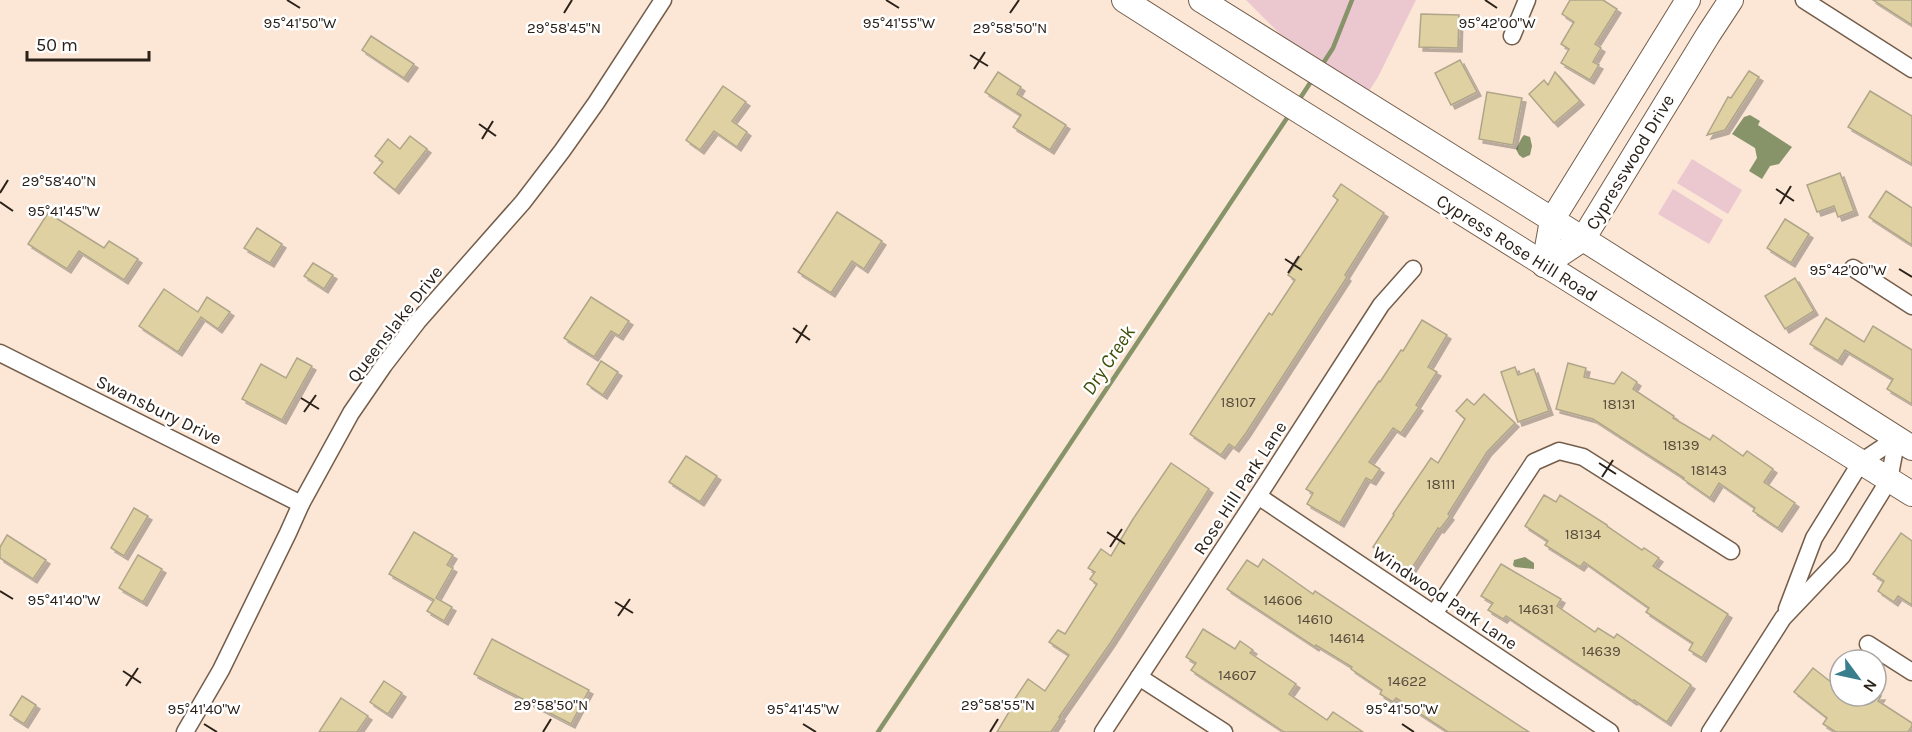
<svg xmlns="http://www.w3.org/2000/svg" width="1912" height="732" font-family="Karla,sans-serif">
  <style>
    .green { fill: #ebc7d0 }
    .water { fill: #87946a }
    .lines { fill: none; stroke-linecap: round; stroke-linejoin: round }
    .stream { stroke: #87946a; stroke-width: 4.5 }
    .building { fill: #e0d1a3; stroke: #afa68a; stroke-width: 1.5; filter: url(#shadow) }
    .minor-casing { stroke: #745e4b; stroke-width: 19 }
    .secondary-casing { stroke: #745e4b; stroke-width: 26 }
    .minor { stroke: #fff; stroke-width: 16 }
    .secondary { stroke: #fff; stroke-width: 24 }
    .ticks { fill: none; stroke: #2a2119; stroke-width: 2 }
    .labels { text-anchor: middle; stroke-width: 5; stroke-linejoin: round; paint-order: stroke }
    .number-label { font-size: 15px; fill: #584d3c }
    .street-label { font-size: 18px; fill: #2a2119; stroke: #fff }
    .water-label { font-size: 20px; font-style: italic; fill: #3f4f07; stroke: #fff }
    .ticks-label { font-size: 15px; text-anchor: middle; fill: #2a2119; stroke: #fff; stroke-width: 5; stroke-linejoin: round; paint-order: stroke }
  </style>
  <defs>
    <filter id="shadow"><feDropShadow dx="4" dy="4" stdDeviation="0" flood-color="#0004"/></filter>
  </defs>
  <rect width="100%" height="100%" fill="#fce6d5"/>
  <!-- green -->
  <g class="green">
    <polygon points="1246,0 1416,0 1378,77 1369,91 1283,37"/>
    <polygon points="1692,159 1742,190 1728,214 1677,183"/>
    <polygon points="1673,189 1723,220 1709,244 1658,214"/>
  </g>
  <!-- water -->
  <g class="water">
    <polygon points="1750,115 1760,121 1758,125 1792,147 1779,164 1770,166 1762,179 1749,171 1757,158 1755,148 1732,134 1744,117"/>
    <path d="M1524,135l6,2 2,9 -2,9 -7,3 -4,-3 -3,-6c2,-3 6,-13 8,-14z"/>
    <polygon points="1525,557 1534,563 1534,569 1515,567 1513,565 1514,560"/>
  </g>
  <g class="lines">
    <!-- stream -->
    <g class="stream">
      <polyline points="1322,65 1333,48 1352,0"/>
      <polyline points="1297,103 1314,77"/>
      <polyline points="878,732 1289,115"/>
    </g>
  </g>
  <!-- building -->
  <g class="building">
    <polygon points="1570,0 1603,0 1617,9 1595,44 1601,48 1593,62 1599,65 1590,80 1561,63 1569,49 1561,44 1574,22 1562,14"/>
    <polygon points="1873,0 1912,0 1912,25"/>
    <polygon points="1421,14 1459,15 1458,48 1419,47"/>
    <polygon points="371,36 414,64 404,78 362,50"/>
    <polygon points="1460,60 1477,92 1451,105 1435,73"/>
    <polygon points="1749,71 1759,77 1725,130 1707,135 1728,97 1731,98"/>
    <polygon points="998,72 1021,87 1017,94 1066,125 1050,150 1013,127 1021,115 985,92"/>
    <polygon points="1555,72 1580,101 1554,123 1529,94 1544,80 1548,85"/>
    <polygon points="723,86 746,102 732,121 747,132 737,147 714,131 700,150 686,140"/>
    <polygon points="1870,91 1912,116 1912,164 1848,127"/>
    <polygon points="1487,92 1522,98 1513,145 1479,139"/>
    <polygon points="410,136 427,149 395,190 374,173 383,162 375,156 388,139 400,149"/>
    <polygon points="1840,173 1854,211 1838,217 1834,206 1817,212 1807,185"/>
    <polygon points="1341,184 1384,213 1345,275 1347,277 1246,433 1235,448 1229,444 1221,455 1190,434 1252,339 1269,313 1272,315 1295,280 1288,275 1338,200 1333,196"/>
    <polygon points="1886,191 1912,208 1912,245 1869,217"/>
    <polygon points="837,212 882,241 864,269 852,261 831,293 798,272"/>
    <polygon points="48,213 104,248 109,241 138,259 124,280 79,251 67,269 28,244"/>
    <polygon points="1785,219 1809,234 1791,263 1767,248"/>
    <polygon points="257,228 282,244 270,263 244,248"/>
    <polygon points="313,263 333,275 324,289 304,276"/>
    <polygon points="1795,278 1814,311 1785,329 1765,296"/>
    <polygon points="164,289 198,312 207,297 230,312 218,329 201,317 178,352 139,326"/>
    <polygon points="591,297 629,321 619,336 611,331 594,357 564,338"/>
    <polygon points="1826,318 1864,342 1873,326 1912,350 1912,404 1887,389 1893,379 1845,350 1838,361 1810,344"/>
    <polygon points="1422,320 1447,335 1428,367 1437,372 1416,405 1419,407 1401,433 1393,428 1369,462 1380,469 1372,481 1366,478 1340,523 1307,504 1313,493 1306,489 1379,381 1380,382 1401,350 1403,351"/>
    <polygon points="297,358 312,366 282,420 242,399 261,364 286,378"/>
    <polygon points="601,361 618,372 603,395 587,384"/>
    <polygon points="1568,363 1586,368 1584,377 1614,384 1622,372 1637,382 1633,389 1674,416 1673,418 1710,440 1713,435 1743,456 1747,451 1773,469 1764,482 1795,503 1778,528 1753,511 1755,508 1719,483 1710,498 1683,479 1684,478 1593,419 1556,409"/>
    <polygon points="1515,367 1518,375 1534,369 1549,411 1518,422 1501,372"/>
    <polygon points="1484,394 1515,423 1487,452 1448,514 1450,516 1440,529 1438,528 1410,571 1373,547 1394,515 1393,514 1431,458 1438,463 1465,419 1456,411 1467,399 1474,405"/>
    <polygon points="686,456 717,476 700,502 669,482"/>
    <polygon points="1171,463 1209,489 1111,642 1059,717 1061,717 1051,732 997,732 1012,707 1010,706 1028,679 1045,691 1069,655 1049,642 1058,630 1065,634 1097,584 1090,579 1095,572 1088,568 1101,549 1111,556 1133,519"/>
    <polygon points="1544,495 1556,502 1560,495 1607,525 1607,526 1642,550 1644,548 1659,558 1653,566 1728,614 1702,658 1689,650 1693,643 1646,612 1649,608 1584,562 1580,567 1545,545 1548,541 1525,526"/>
    <polygon points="134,508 148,516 124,556 111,548"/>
    <polygon points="414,532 453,555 447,565 453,568 436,598 452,607 444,621 427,611 434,600 389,574"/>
    <polygon points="1901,533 1912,541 1912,605 1898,596 1894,602 1878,591 1884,581 1873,574"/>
    <polygon points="7,535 46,560 33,579 0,558 0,547"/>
    <polygon points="138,555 162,569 143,602 119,588"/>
    <polygon points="1263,559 1313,594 1315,591 1529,732 1448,732 1396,698 1393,702 1380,694 1382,690 1351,669 1352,667 1316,645 1315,647 1227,589 1247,560 1258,567"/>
    <polygon points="1501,564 1561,599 1557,606 1595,632 1598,628 1614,638 1617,634 1691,685 1667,722 1634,700 1633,701 1506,616 1503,619 1488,610 1493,603 1481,596"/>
    <polygon points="1203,629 1235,649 1240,641 1253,650 1250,653 1296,684 1289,694 1327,720 1333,712 1363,732 1284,732 1191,670 1196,663 1186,657"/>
    <polygon points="492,639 589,690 571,724 474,674"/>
    <polygon points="1813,668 1840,689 1840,696 1881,696 1878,701 1912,723 1912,726 1908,732 1836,732 1823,724 1827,718 1794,692"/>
    <polygon points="384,681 402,693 388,714 370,702"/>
    <polygon points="22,696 36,705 24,724 10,715"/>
    <polygon points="341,698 368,716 357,732 319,732"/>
  </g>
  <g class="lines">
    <defs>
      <g id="minor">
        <polyline points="1804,0 1912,69"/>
        <polyline points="1512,36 1527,0"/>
        <polyline points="1853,268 1912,306"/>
        <polyline points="0,353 301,504"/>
        <polyline points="1258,496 1610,732"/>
        <polyline points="1787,609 1814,538 1861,462 1897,438"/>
        <polyline points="1434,614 1534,462 1559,451 1583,457 1731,551"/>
        <polyline points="1868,644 1912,672"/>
        <polyline points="1139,677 1224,732"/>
        <polyline points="185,732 221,670 288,533 301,504 351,413 384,365 418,321 523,202 562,151 596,103 663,0"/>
        <polyline points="1103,732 1258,496 1381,305 1413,269"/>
        <polyline points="1710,732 1783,618 1842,556 1889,480 1897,438"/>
      </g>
      <g id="secondary">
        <polyline points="1124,0 1264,89 1912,494"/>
        <polyline points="1201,0 1604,252 1912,448"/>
        <polyline points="1544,265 1583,239 1708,35 1731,0"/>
        <polyline points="1544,265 1552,220 1688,0"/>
      </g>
    </defs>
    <!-- minor casing -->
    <use href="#minor" class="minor-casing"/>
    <!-- secondary casing -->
    <use href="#secondary" class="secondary-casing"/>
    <!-- minor -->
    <use href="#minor" class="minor"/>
    <!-- secondary -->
    <use href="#secondary" class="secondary"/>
  </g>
  <!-- ticks -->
  <path class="ticks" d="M287,0l13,8M886,0l13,8M1485,0l12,8M564,13l8,-13M1010,13l9,-13M970,55l18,11M974,69l11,-17M479,124l17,12M482,139l11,-18M1776,189l18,12M0,193l8,-13M0,202l13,9M1780,204l11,-18M1285,259l17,11M1899,269l13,8M1288,273l11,-17M793,328l17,12M796,343l11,-18M301,398l18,11M304,412l12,-17M1599,463l17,11M1602,477l11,-17M1107,532l18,12M1110,547l12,-18M0,591l13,8M615,602l18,11M618,616l12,-17M123,671l18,12M126,686l12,-18M204,724l13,8M803,724l13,8M1402,724l12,8M543,732l8,-13M990,732l8,-13"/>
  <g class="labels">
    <!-- number labels -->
    <g class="number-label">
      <text x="1238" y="407">18107</text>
      <text x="1619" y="409">18131</text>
      <text x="1681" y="450">18139</text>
      <text x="1709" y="475">18143</text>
      <text x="1441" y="489">18111</text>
      <text x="1583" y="539">18134</text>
      <text x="1283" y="605">14606</text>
      <text x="1536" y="614">14631</text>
      <text x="1315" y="624">14610</text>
      <text x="1347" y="643">14614</text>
      <text x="1601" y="656">14639</text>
      <text x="1237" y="680">14607</text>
      <text x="1407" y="686">14622</text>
    </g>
    <!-- street labels -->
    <g class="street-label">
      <text transform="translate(1630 162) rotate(-59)" y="6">Cypresswood Drive</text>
      <text transform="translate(1517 248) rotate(32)" y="6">Cypress Rose Hill Road</text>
      <text transform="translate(395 324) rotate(-52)" y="6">Queenslake Drive</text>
      <text transform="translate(159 410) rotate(26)" y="6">Swansbury Drive</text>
      <text transform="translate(1240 488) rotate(-57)" y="6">Rose Hill Park Lane</text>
      <text transform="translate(1445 598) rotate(34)" y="6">Windwood Park Lane</text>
    </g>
    <!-- water labels -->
    <g class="water-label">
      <text transform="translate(1108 360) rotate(-56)" y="7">Dry Creek</text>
    </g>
  </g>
  <g class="ticks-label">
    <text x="899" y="28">95°41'55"W</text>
    <text x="1497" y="28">95°42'00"W</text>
    <text x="300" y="28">95°41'50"W</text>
    <text x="564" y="33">29°58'45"N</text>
    <text x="1010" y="33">29°58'50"N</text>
    <text x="59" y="186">29°58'40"N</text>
    <text x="64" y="216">95°41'45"W</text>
    <text x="1848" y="275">95°42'00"W</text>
    <text x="64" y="605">95°41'40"W</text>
    <text x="551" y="710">29°58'50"N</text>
    <text x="998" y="710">29°58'55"N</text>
    <text x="204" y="714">95°41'40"W</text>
    <text x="803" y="714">95°41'45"W</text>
    <text x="1402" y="714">95°41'50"W</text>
  </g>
  <!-- north arrow -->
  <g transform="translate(1858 678) rotate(123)"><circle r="28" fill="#ffffff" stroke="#aaa6a3" stroke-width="1.5"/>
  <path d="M0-4.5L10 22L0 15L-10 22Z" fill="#397e8c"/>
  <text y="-9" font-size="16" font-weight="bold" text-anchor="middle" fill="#2a2119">N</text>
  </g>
  <!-- scale -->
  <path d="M27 51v9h122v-9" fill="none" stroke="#2a2119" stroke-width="3"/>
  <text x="36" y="51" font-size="18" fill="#2a2119" stroke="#ffffff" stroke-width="4.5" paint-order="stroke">50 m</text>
</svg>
